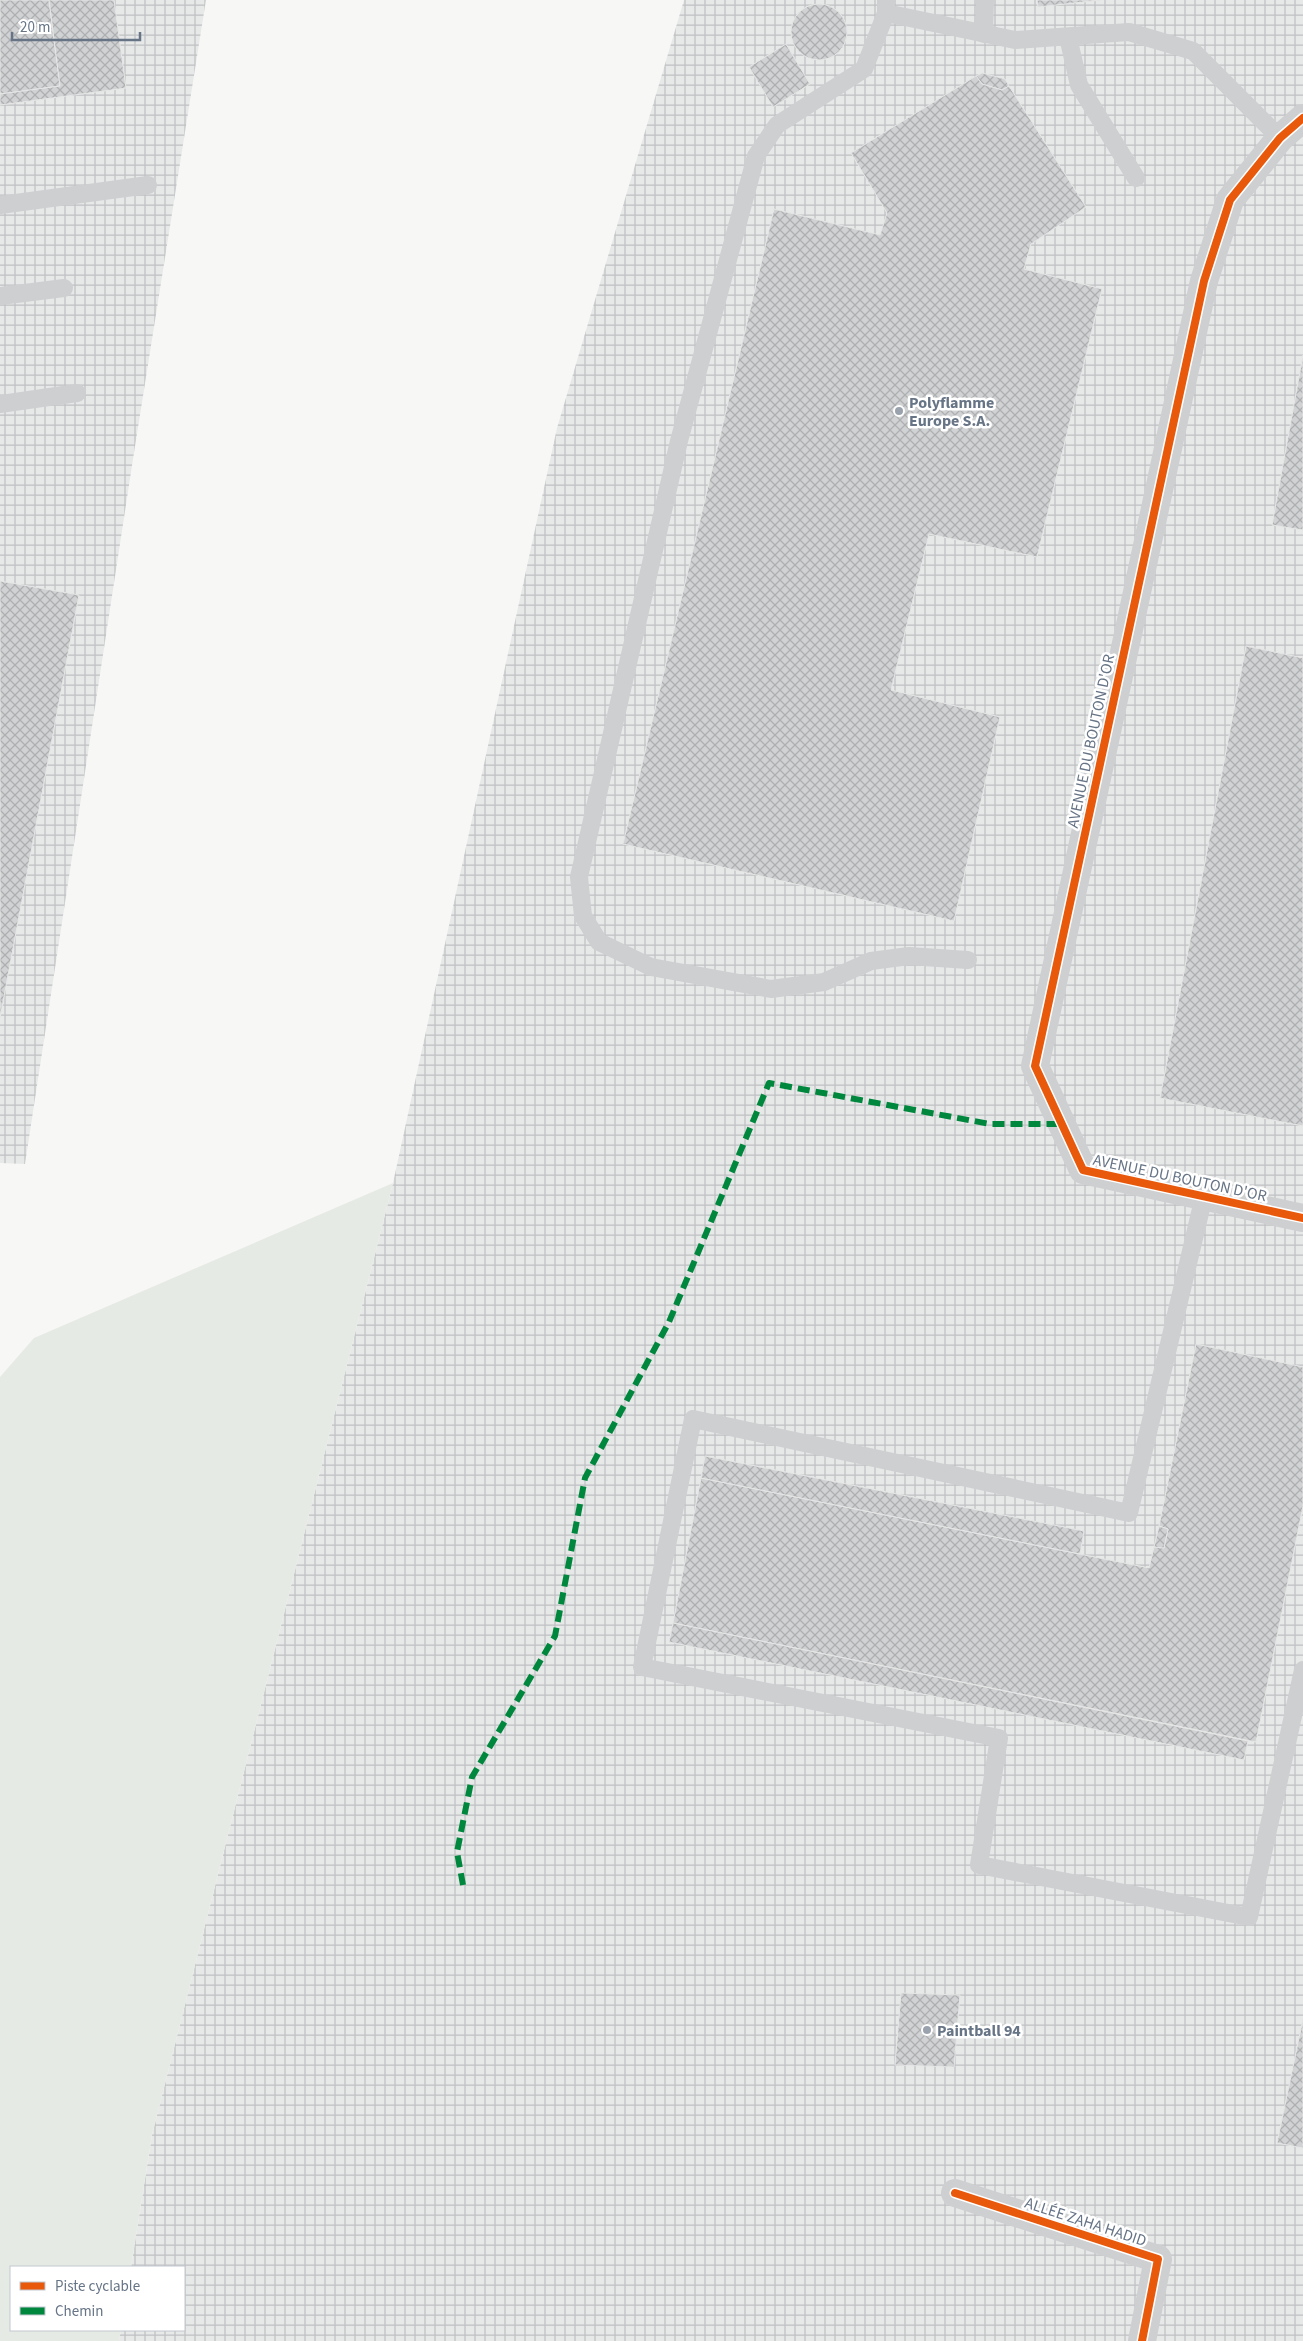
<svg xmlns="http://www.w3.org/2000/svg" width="1303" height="2341" font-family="'Source Sans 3',sans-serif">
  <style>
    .industrial { fill: url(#industrial-grid) }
    .green { fill: #e6eae4 }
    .building { fill: url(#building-cross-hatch); stroke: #e6e6e6 }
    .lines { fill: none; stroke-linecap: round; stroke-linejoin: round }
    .lane { stroke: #cecfd1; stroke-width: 18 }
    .street { stroke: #cecfd1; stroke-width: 28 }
    .quiet { stroke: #00873e; stroke-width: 6; stroke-dasharray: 12 6; stroke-linecap: butt }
    .cycleway-casing { stroke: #fff; stroke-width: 11 }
    .cycleway { stroke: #e8590c; stroke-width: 8 }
    .poi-dot { fill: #99a2ad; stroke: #fff; stroke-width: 2 }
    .labels { text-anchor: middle; stroke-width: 5; stroke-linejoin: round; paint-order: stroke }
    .poi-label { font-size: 16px; font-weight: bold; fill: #667486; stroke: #fff; text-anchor: start }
    .street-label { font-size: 16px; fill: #667486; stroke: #fff }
  </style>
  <defs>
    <pattern id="industrial-grid" width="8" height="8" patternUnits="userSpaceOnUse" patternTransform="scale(1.25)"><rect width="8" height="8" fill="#e7e8e8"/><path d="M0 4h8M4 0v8" fill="none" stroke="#bfc1c2"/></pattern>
    <pattern id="building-cross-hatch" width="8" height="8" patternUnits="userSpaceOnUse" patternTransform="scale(1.25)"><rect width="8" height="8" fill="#d1d2d3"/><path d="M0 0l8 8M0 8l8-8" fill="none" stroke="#adafb1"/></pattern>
  </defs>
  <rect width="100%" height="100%" fill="#f7f7f6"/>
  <!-- industrial -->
  <g class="industrial">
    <polygon points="0,0 206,0 133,459 25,1164 0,1163"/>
    <polygon points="684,0 1303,0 1303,2341 119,2341 121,2330 184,2330 184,2267 131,2267 152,2135 393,1183 557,428"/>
  </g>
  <!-- green -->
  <polygon class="green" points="393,1183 152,2135 131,2267 11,2267 11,2330 121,2330 119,2341 0,2341 0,1377 34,1338"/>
  <!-- building -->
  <g class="building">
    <polygon points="0,0 49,0 60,86 0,94"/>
    <polygon points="49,0 114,0 126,88 0,105 0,94 60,86"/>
    <polygon points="1037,0 1101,0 1038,7"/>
    <circle cx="819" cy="32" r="28"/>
    <polygon points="786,44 810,84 773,107 749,67"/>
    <polygon points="982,73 1005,79 1009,86 1002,90 982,84 976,76"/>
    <polygon points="976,76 982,84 1002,90 1009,86 1086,207 1031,244 1024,269 1102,289 1037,557 929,534 891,690 1000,717 954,921 623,844 774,209 880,235 887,213 851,153"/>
    <polygon points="1303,355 1303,530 1272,525"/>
    <polygon points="0,581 79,595 0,1018"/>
    <polygon points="1246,646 1303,658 1303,1126 1160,1098"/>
    <polygon points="1196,1344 1303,1367 1303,1506 1256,1742 673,1623 701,1478 1149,1568 1154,1547 1164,1548 1168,1529 1159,1526"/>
    <polygon points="705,1456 1084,1531 1080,1554 701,1478"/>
    <polygon points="1159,1526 1168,1529 1164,1548 1154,1547"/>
    <polygon points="673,1623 1248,1741 1244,1760 669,1642"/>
    <polygon points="901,1993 960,1995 954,2067 895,2065"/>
    <polygon points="1303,2019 1303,2148 1277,2143"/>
  </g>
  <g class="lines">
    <!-- lane -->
    <g class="lane">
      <polyline points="886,0 886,13 1015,40 1129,32 1193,51 1280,138"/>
      <polyline points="886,13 864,69 777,125 756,156 679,441 579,877 583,916 599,942 651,967 771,989 824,982 871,961 909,956 968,960"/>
      <polyline points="984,34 985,0"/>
      <polyline points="1068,37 1079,85 1136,178"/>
      <polyline points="0,205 148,185"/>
      <polyline points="0,296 64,288"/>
      <polyline points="0,404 77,393"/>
      <polyline points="1204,1196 1129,1513 693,1419 642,1667 999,1738 979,1865 1249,1917 1303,1670"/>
    </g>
    <!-- street -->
    <g class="street">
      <polyline points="1303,118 1280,138 1230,200 1204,281 1035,1066 1083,1170 1303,1218"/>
      <polyline points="955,2193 1158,2259 1142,2341"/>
    </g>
    <!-- quiet -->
    <polyline class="quiet" points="463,1885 457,1852 472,1777 555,1636 585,1478 669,1322 769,1083 990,1124 1062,1124"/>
    <defs>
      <g id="cycleway">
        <polyline points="1303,118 1280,138 1230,200 1204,281 1035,1066 1083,1170 1303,1218"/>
        <polyline points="955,2193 1158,2259 1142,2341"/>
      </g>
    </defs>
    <!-- cycleway casing -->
    <use href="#cycleway" class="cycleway-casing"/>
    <!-- cycleway -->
    <use href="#cycleway" class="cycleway"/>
  </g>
  <!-- markers -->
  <g class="poi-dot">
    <circle cx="899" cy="411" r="5"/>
    <circle cx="927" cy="2030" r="5"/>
  </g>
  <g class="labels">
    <!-- poi labels -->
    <g class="poi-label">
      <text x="909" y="408">Polyflamme<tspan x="909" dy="18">Europe S.A.</tspan></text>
      <text x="937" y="2036">Paintball 94</text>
    </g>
    <!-- street labels -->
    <g class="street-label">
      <text transform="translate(1090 741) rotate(-78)" y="6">AVENUE DU BOUTON D'OR</text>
      <text transform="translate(1180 1177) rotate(12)" y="6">AVENUE DU BOUTON D'OR</text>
      <text transform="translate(1086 2221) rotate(18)" y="6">ALLÉE ZAHA HADID</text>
    </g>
  </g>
  <!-- legend -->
  <rect x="10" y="2266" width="175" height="65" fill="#ffffff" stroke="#c2c7cf"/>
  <rect x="20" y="2282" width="25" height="8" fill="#e8590c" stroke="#c2c7cf"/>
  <text x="55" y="2291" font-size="15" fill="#667486">Piste cyclable</text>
  <rect x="20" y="2307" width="25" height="8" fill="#00873e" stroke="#c2c7cf"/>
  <text x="55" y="2316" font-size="15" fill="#667486">Chemin</text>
  <!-- scale -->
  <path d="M12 32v8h128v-8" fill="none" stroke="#667486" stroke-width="2.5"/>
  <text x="20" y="32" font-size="15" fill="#667486" stroke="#ffffff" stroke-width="4" paint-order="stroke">20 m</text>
</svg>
